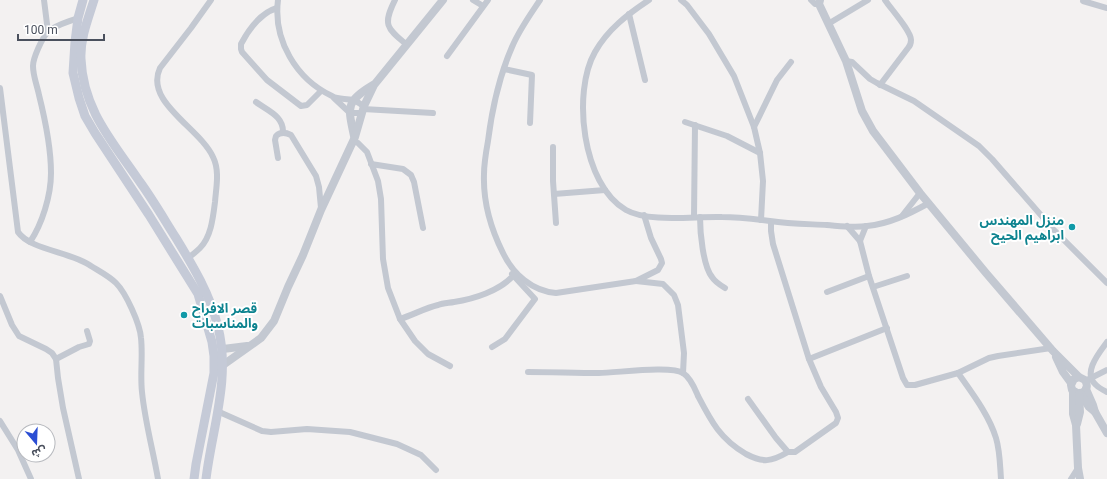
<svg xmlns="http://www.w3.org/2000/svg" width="1107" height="479" font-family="Roboto,'Noto Sans Arabic',sans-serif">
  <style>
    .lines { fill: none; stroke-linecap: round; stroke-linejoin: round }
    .minor { stroke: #c3c8d1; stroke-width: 6 }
    .tertiary { stroke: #c3c8d1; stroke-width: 8 }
    .secondary { stroke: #c5cad7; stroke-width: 9 }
    .culture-dot { fill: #0f9aa8; stroke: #fff; stroke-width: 1.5 }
    .labels { text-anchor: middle; stroke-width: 4; stroke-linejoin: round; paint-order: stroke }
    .culture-label { font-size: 13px; font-weight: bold; fill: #0d838f; stroke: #fff; text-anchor: end }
  </style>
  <rect width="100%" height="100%" fill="#f3f1f1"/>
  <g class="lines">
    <!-- minor -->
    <g class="minor">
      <polyline points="44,0 48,32"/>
      <path d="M278,0c-5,40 18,79 54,96 6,4 14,2 21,4 4,1 7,4 11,6"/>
      <path d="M395,0c-12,24 -9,28 11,44"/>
      <polyline points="473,0 483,6"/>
      <path d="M540,0c-10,15 -21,30 -28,47 -13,30 -20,62 -24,94 -2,11 -4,22 -4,33 -1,27 7,55 19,79 10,21 29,38 53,40l80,-12 22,-11 4,-7 -1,-4 -10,-21 -7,-23"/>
      <path d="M649,0c-21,14 -41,29 -54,52 -23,40 -13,133 31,158 23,13 69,6 96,7 16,0 32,2 48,4 19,3 38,3 57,4 13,1 27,3 40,1 22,-2 42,-12 62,-23"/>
      <polyline points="681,0 687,5 709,34 734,76 754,127 760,153 763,181 761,220"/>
      <polyline points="811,0 815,4 819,4"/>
      <polyline points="1083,1 1107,8"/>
      <path d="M277,8c-17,5 -28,21 -36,36v5l1,3 25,28 34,26 6,-1 14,-14"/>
      <polyline points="629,14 645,80"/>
      <polyline points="828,24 868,0"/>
      <polyline points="447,56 488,0"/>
      <polyline points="846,61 852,62 870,79 877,83 914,101 979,146 992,159 1053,229 1107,283"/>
      <polyline points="504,69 532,75 530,123"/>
      <path d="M880,85l28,-37c2,-2 3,-5 3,-8 0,-9 -20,-31 -26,-40"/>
      <path d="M0,88l18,144c12,18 54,20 73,34 8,5 18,10 25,17 10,10 24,41 25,55 2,18 -1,36 1,54 3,30 11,58 16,87"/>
      <polyline points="334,98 350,113 362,113"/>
      <path d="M256,102c12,9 28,14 27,31"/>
      <polyline points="363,109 433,113"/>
      <polyline points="685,122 727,136 760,153"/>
      <polyline points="754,127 777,80 791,62"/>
      <path d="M353,141l5,2 9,9 11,29 3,18 2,60 5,29 12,31c13,-4 25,-11 38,-14 5,-2 11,-2 16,-3 20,-3 45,-11 59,-26"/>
      <polyline points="553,147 553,181 556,223"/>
      <path d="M278,158l-3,-18 1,-4c4,-4 9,-4 15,-1l25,41 3,11 2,21"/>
      <polyline points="371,164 403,169 411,175 414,182 423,228"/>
      <polyline points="554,194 605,190"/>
      <polyline points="902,216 920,193"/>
      <polyline points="694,217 695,125"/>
      <path d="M700,217c0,15 3,49 12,60 3,5 8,8 13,11"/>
      <polyline points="847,226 860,241 869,276 903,378 907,385 915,385 958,373 989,358 998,356 1051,348"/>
      <polyline points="860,241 866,226"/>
      <path d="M30,242c12,-18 21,-46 21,-69 0,-24 -6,-54 -12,-78 -2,-10 -6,-19 -6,-29 0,-8 9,-28 15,-34 7,-7 20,-10 30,-14"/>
      <path d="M188,258c4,-3 8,-6 12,-10 11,-11 13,-30 15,-46 1,-14 5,-31 -2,-45 -13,-29 -69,-55 -53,-89l31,-40 20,-28"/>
      <polyline points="636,281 663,284 674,295 678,305 684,353 683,373"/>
      <polyline points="873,287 907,276"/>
      <polyline points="827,292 869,276"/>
      <polyline points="0,296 12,325 19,336 46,349 52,353 56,359 58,378 63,408 79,479"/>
      <polyline points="400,319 415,341 428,354 450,366"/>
      <path d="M1107,342c-8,11 -25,31 -11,43 3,3 7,5 11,7"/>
      <polyline points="492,347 505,339 535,299 512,274"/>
      <polyline points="56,359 79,347 89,344 90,341 87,331"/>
      <polyline points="809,359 887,328"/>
      <path d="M528,372c24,0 47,1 71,1 17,0 72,-8 84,0 8,5 12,16 15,23 13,25 22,43 48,58 17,9 25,8 42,-2"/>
      <path d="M958,373c14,20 31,42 38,65 4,13 4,28 5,41"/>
      <polyline points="1089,379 1107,370"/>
      <polyline points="748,399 776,438 788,452 795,452 836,423 838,418 836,412 821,387 809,359 773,244 771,231 771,222"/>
      <polyline points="217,411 262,431 271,432 307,429 350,432 397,444 421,455 436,470"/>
      <polyline points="0,421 18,450 31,479"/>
      <polyline points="1071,479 1078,468"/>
    </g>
    <!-- tertiary -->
    <g class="tertiary">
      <path d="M820,0l-1,4 27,57 16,50 11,20 47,62 66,80 67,78 26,26 6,3c4,7 1,12 -6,14l-7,-4 -1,-5 3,-6 5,-2"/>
      <path d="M354,136c-6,-29 -9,-34 19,-51"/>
      <polyline points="223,349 247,346"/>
      <polyline points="1056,357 1063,372 1071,383"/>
      <polyline points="223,365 261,338 274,321 288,287 303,255 321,210 355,137 364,106 374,85 443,0"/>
      <polyline points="1086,389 1093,405 1095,412 1107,433"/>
      <polyline points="1073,391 1073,414 1076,425 1078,468 1080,479"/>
      <polyline points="1080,393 1089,407 1095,412"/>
      <polyline points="1077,424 1080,412 1079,394"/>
    </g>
    <!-- secondary -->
    <g class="secondary">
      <polyline points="83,0 78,18 75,42 73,73 79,98 85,116 95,133 149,215 198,294 212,342 214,356 214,373 196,464 194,479"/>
      <path d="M94,0c-6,19 -14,39 -13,59 2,51 32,83 59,123 13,18 24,37 36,56 17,28 34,56 42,89 13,51 -6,102 -12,152"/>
    </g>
  </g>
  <!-- markers -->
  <g class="culture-dot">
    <circle cx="1072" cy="227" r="4"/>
    <circle cx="184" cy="315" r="4"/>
  </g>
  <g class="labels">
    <!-- culture labels -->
    <g class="culture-label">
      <text x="1064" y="225">منزل المهندس<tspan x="1064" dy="15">ابراهيم الحيح</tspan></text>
      <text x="192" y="313" text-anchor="start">قصر الافراح<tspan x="192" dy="15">والمناسبات</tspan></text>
    </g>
  </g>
  <!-- north arrow -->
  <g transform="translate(36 443) rotate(161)"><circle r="19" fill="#ffffff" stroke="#b7b9be"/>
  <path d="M0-3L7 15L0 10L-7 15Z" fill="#2b4ed3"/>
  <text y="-6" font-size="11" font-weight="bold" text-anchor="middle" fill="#4a505d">ش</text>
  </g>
  <!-- scale -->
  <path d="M18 34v6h86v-6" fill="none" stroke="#4a505d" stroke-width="2"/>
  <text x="24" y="34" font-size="12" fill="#4a505d" stroke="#ffffff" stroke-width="3" paint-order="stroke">100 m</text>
</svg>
